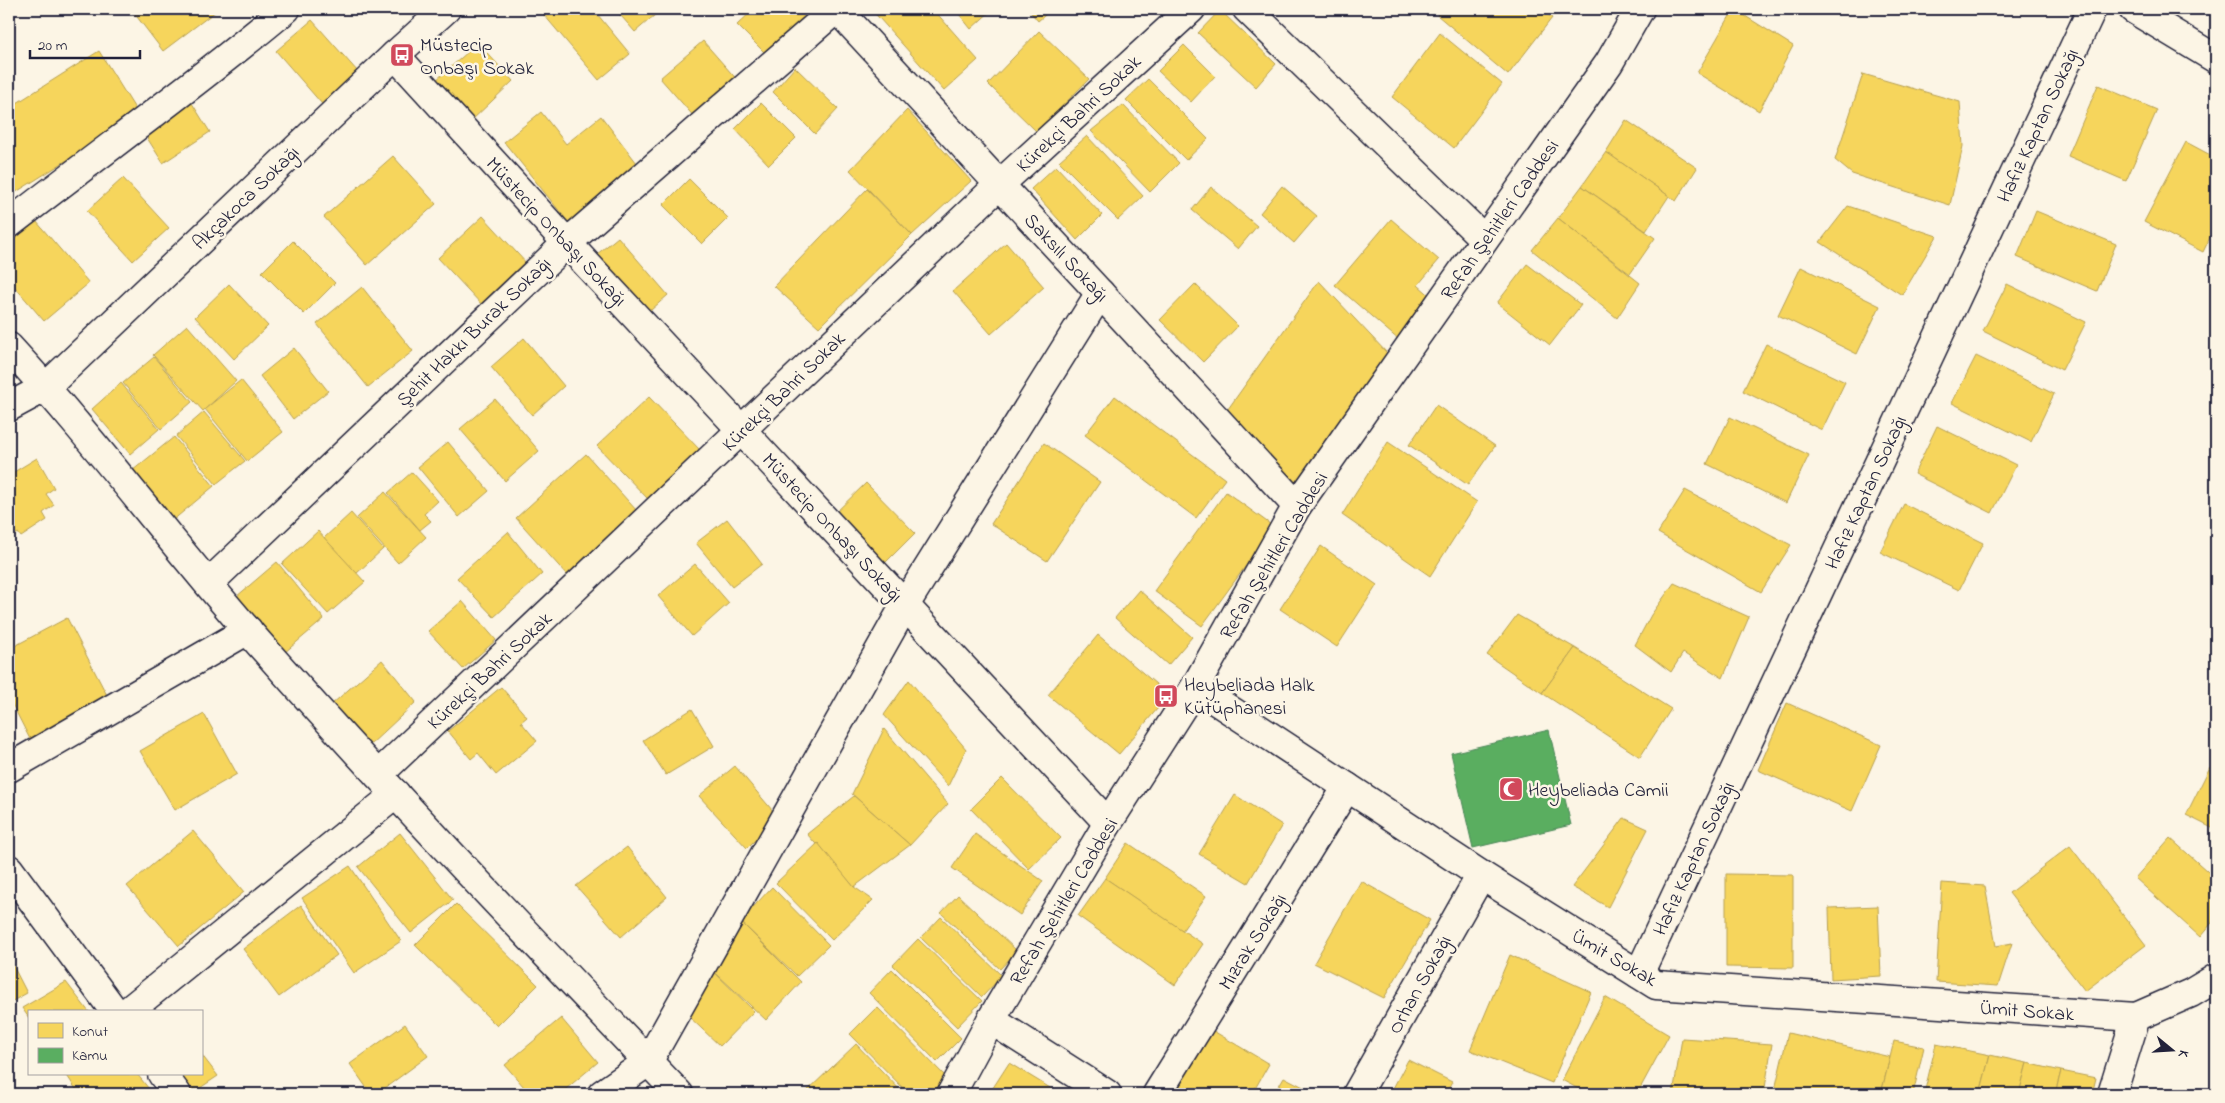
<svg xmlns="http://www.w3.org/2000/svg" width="2225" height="1103" font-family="'Indie Flower',sans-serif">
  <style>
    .homes { fill: #f6d55c; stroke: #b69f52 }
    .public { fill: #5aae61; stroke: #498456 }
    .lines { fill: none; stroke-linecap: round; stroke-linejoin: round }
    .street-casing { stroke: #22223b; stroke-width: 31 }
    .secondary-casing { stroke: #22223b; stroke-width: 31 }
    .street { stroke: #fcf5e5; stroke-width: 28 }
    .secondary { stroke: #fcf5e5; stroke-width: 28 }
    .labels { text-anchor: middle; stroke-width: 5; stroke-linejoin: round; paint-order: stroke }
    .poi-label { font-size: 20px; fill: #22223b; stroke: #fcf5e5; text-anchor: start }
    .street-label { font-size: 20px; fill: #22223b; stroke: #fcf5e5 }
  </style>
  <rect width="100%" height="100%" fill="#fcf5e5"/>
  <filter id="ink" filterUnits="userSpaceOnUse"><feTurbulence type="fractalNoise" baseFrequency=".02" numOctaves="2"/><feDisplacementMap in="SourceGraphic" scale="10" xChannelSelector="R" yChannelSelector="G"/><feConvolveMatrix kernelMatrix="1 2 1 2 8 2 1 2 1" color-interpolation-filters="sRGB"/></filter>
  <g filter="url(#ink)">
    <!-- homes -->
    <g class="homes">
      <polygon points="131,9 214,9 216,11 163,51"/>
      <polygon points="539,9 593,9 630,54 599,80"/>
      <polygon points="615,9 662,9 635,32"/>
      <polygon points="754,9 798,9 808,20 770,58 737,25"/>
      <polygon points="871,9 933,9 978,60 944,91"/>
      <polygon points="955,9 993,9 971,29"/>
      <polygon points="1028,9 1052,9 1038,21"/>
      <polygon points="1442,9 1541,9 1552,18 1508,75 1437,15"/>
      <polygon points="1734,9 1793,46 1759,111 1697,73"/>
      <polygon points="1220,10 1276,64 1256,87 1198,33"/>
      <polygon points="312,20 358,72 322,104 276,51"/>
      <polygon points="1039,31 1089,79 1037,132 988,84"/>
      <polygon points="1440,33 1502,84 1454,148 1392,97"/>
      <polygon points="703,41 739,82 696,119 660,78"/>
      <polygon points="478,43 513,81 471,121 435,81"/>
      <polygon points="1184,45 1215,76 1191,102 1158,71"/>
      <polygon points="99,51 139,115 13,194 9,188 9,108"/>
      <polygon points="795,67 838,109 815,134 773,92"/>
      <polygon points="1863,74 1960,102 1963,146 1950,205 1852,174 1835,160"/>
      <polygon points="1148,79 1208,139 1186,160 1126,100"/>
      <polygon points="2098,85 2157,110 2126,181 2068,156"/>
      <polygon points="190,100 210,132 163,163 142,130"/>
      <polygon points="761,103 796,138 769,165 735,129"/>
      <polygon points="1123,105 1179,163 1150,192 1091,131"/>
      <polygon points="907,110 971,181 912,235 850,170"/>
      <polygon points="541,112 566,144 601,116 640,167 569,223 504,142"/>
      <polygon points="1626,120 1697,168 1676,201 1606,152"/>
      <polygon points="1087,136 1143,196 1118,220 1059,161"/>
      <polygon points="2186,142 2216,158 2216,225 2203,252 2144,222"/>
      <polygon points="1606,152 1669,196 1646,231 1582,186"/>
      <polygon points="393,156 436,204 367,265 324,217"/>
      <polygon points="1056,166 1102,215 1077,240 1031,189"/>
      <polygon points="123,178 169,228 133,261 87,211"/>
      <polygon points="689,179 728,218 702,244 663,205"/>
      <polygon points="1282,186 1317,216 1294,243 1260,213"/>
      <polygon points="1582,186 1655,238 1630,274 1558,218"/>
      <polygon points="1211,187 1257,226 1238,249 1192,210"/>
      <polygon points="867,189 912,235 819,327 774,286"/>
      <polygon points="1848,206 1937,236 1902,295 1820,242"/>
      <polygon points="2036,211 2116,244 2097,291 2017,257"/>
      <polygon points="483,216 528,265 483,306 438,258"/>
      <polygon points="1558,218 1640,283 1617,318 1532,250"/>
      <polygon points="1391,219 1439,260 1418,285 1435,300 1400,341 1335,285"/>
      <polygon points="36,221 89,283 44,321 9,280 9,244"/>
      <polygon points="618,237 668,295 642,318 591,259"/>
      <polygon points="293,241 335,283 304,314 262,272"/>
      <polygon points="1006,243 1044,287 991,334 953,291"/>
      <polygon points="1527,264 1581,305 1550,345 1497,303"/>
      <polygon points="1801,267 1880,306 1857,354 1778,315"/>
      <polygon points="1319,281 1387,353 1295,484 1228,409"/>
      <polygon points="229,284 268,326 234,359 195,317"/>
      <polygon points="1195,284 1238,326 1203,362 1160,320"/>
      <polygon points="2007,284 2086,322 2062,370 1983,331"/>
      <polygon points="362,287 413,351 368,387 317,324"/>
      <polygon points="187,325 236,381 203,411 153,355"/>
      <polygon points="524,338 564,386 532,415 491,367"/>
      <polygon points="1766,344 1845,382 1822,430 1743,391"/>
      <polygon points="294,348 328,391 293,419 260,376"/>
      <polygon points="1976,356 2054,394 2031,442 1952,403"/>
      <polygon points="154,357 192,402 161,429 123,383"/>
      <polygon points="241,380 283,432 247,461 205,409"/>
      <polygon points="121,383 159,429 130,454 92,409"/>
      <polygon points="1115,396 1225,479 1196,518 1085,435"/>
      <polygon points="649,397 700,450 648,499 597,446"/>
      <polygon points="495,399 539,451 505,481 460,429"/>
      <polygon points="1436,405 1495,446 1468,485 1409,445"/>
      <polygon points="204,412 245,461 216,484 176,436"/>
      <polygon points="1730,417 1809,455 1786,503 1707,464"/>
      <polygon points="1937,426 2016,465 1992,513 1914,474"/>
      <polygon points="174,437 214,486 172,521 132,471"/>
      <polygon points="448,442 489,491 459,517 418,467"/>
      <polygon points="1388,442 1477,502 1430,576 1342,515"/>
      <polygon points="1044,443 1100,482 1047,561 991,524"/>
      <polygon points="586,454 637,511 567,575 516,518"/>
      <polygon points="37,458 54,488 46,494 54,505 43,513 47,520 21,537 18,533 9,539 9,475"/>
      <polygon points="412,472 438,501 424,514 431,521 420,530 388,493"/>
      <polygon points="866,483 915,533 880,568 830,518"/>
      <polygon points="1685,490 1791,545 1761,592 1658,533"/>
      <polygon points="385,492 426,537 398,563 357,518"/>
      <polygon points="1226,492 1274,527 1202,626 1154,591"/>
      <polygon points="1904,504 1983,543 1959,590 1880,552"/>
      <polygon points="351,513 383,549 356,574 324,538"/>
      <polygon points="727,519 762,564 732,587 696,543"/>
      <polygon points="318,531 365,582 328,614 282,564"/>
      <polygon points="508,532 542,574 494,617 457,578"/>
      <polygon points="1321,546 1377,585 1337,647 1280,609"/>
      <polygon points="277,562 324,619 284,653 236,597"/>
      <polygon points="695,564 729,603 692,636 658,596"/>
      <polygon points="1674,583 1749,617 1723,678 1683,653 1671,672 1635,645 1651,615"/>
      <polygon points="1139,590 1192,637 1168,665 1115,618"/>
      <polygon points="462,601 496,640 463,669 428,631"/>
      <polygon points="1517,615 1575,648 1542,693 1487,655"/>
      <polygon points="67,618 111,703 34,747 9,698 9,649"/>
      <polygon points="1098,635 1169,695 1119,754 1048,695"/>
      <polygon points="1575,648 1671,709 1640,757 1542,693"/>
      <polygon points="382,660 416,702 369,746 331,705"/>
      <polygon points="909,680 966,749 948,786 884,715"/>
      <polygon points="501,687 527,717 521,722 537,741 496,775 478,753 471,759 448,731"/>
      <polygon points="1787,703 1881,745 1852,811 1758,770"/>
      <polygon points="692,709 714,746 666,775 643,740"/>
      <polygon points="204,714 237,774 175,810 140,751"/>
      <polygon points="884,729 948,804 910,845 852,794"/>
      <polygon points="735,766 778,817 747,848 699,796"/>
      <polygon points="2210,767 2216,771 2216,830 2186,815"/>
      <polygon points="1002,778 1061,838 1029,869 971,809"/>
      <polygon points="1235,795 1282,825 1248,883 1199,854"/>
      <polygon points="854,796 910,845 854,887 807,834"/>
      <polygon points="1624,818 1648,829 1608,907 1572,887"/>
      <polygon points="193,831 244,892 179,946 127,886"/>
      <polygon points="400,833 453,900 411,933 358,867"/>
      <polygon points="975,834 1043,881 1020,915 952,868"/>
      <polygon points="2170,838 2216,879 2216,918 2200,937 2135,878"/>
      <polygon points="818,843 854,887 873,900 832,940 776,883"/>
      <polygon points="1128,843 1206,896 1182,931 1105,878"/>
      <polygon points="2070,846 2146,945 2085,991 2009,893"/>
      <polygon points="627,847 667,897 621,937 576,886"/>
      <polygon points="350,866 401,941 354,973 302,898"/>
      <polygon points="1726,874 1793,875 1793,968 1726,967"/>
      <polygon points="1105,878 1203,944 1175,985 1078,916"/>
      <polygon points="1361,881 1430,920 1384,998 1314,963"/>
      <polygon points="1942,883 1985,886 1996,946 2012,943 1998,986 1936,982"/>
      <polygon points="772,887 829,945 797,976 740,921"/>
      <polygon points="958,895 1017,951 1000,969 941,913"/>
      <polygon points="456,904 538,985 497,1026 415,945"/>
      <polygon points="301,905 337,955 279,997 243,949"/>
      <polygon points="1878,906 1881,976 1831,979 1829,908"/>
      <polygon points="941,917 1002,976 982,997 921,938"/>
      <polygon points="740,921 801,982 766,1020 704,962"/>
      <polygon points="918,939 982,1001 957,1027 893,965"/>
      <polygon points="1510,955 1591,992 1552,1083 1470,1050"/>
      <polygon points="9,958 27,993 9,1003"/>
      <polygon points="704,962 754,1011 720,1046 683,1011"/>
      <polygon points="892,969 961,1038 937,1062 869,993"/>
      <polygon points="66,982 89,1012 29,1012 29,1018 22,1008"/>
      <polygon points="1605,997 1669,1035 1637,1094 1588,1094 1562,1080"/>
      <polygon points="877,1007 949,1080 935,1094 909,1094 850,1034"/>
      <polygon points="561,1018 598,1062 560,1094 530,1094 505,1065"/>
      <polygon points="405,1024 428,1056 377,1094 371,1094 350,1064"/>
      <polygon points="1210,1029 1269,1064 1252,1094 1172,1094"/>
      <polygon points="1788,1033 1890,1057 1881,1094 1774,1094"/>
      <polygon points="1682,1038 1772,1044 1764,1094 1673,1094"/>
      <polygon points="1894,1041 1924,1047 1913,1094 1881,1094"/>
      <polygon points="856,1044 904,1094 804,1094"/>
      <polygon points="1936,1044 1990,1055 1980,1094 1924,1094"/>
      <polygon points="201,1054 218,1076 191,1094 176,1074 201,1074"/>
      <polygon points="1990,1055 2027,1063 2019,1094 1980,1094"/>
      <polygon points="1408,1060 1452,1082 1446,1094 1390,1094"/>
      <polygon points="1009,1063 1060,1094 989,1094"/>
      <polygon points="2027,1063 2061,1071 2055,1094 2019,1094"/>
      <polygon points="2061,1071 2096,1078 2092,1094 2055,1094"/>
      <polygon points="66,1074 137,1074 153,1094 79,1094"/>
      <polygon points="1284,1077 1317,1094 1274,1094"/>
    </g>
    <!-- public -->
    <polygon class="public" points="1549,730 1571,825 1473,848 1451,753"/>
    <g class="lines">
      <defs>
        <g id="street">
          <polyline points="837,9 1297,506"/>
          <polyline points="1247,9 1484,239"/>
          <polyline points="2133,9 2216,59"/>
          <polyline points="395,55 567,243 1108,823"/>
          <path d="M9,224c92,-72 188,-140 277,-215"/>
          <path d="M9,347c84,91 158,191 240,285 139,158 285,310 430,462"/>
          <polyline points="9,407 46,387 395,55 446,9"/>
          <polyline points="209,583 567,243 836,9"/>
          <polyline points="1195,687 1481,875 1656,985 2136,1017"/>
          <polyline points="9,768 248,630"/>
          <polyline points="378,775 999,185 1191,9"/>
          <polyline points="9,869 115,1012"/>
          <polyline points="1639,974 2092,9"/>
          <polyline points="127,1012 396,794"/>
          <polyline points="991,1020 1107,1094"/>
          <polyline points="162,1074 177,1094"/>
          <polyline points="602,1094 648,1062 905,605 1100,293"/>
          <polyline points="1157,1094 1347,787"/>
          <polyline points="1357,1094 1481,875"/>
          <polyline points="2112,1094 2136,1017 2191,993 2216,978"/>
        </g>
        <polyline id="secondary" points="951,1094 991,1020 1108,823 1195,687 1297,506 1609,63 1640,9"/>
      </defs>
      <!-- street casing -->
      <use href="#street" class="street-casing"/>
      <!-- secondary casing -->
      <use href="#secondary" class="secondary-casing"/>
      <!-- street -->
      <use href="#street" class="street"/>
      <!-- secondary -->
      <use href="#secondary" class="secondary"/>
    </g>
  </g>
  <!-- icons -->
  <defs>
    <symbol id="bus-square" viewBox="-11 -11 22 22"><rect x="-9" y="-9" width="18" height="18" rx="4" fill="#d1495b" stroke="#fcf5e5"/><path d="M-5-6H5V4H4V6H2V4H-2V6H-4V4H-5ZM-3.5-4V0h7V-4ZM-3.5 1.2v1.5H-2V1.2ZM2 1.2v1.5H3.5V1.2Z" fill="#fff"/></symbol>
    <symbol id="mosque-square" viewBox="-11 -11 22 22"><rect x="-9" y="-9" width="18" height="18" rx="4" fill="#d1495b" stroke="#fcf5e5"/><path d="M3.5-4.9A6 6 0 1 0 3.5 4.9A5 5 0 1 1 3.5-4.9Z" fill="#fff"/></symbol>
  </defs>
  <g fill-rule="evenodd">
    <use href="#bus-square" x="388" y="41" width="28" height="28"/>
    <use href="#bus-square" x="1152" y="682" width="28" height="28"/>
    <use href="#mosque-square" x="1497" y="775" width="28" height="28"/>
  </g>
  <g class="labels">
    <!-- poi labels -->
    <g class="poi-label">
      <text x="420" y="51">Müstecip<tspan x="420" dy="23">Onbaşı Sokak</tspan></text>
      <text x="1184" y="691">Heybeliada Halk<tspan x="1184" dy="23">Kütüphanesi</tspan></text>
      <text x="1528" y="796">Heybeliada Camii</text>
    </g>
    <!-- street labels -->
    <g class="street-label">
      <text transform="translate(1078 113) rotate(-43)" y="7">Kürekçi Bahri Sokak</text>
      <text transform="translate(2037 125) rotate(-65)" y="7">Hafız Kaptan Sokağı</text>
      <text transform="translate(245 197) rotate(-44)" y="7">Akçakoca Sokağı</text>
      <text transform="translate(1499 219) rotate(-55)" y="7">Refah Şehitleri Caddesi</text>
      <text transform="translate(557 231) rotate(47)" y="7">Müstecip Onbaşı Sokağı</text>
      <text transform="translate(1067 257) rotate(47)" y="7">Saksılı Sokağı</text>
      <text transform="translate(473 331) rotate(-44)" y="7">Şehit Hakkı Burak Sokağı</text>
      <text transform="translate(783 391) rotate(-44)" y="7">Kürekçi Bahri Sokak</text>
      <text transform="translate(1865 492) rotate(-65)" y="7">Hafız Kaptan Sokağı</text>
      <text transform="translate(833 527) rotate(47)" y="7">Müstecip Onbaşı Sokağı</text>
      <text transform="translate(1273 555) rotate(-59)" y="7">Refah Şehitleri Caddesi</text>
      <text transform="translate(489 670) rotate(-43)" y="7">Kürekçi Bahri Sokak</text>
      <text transform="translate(1693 858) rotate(-65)" y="7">Hafız Kaptan Sokağı</text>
      <text transform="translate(1063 901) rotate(-59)" y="7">Refah Şehitleri Caddesi</text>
      <text transform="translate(1252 941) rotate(-58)" y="7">Mızrak Sokağı</text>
      <text transform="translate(1615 957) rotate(30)" y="7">Ümit Sokak</text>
      <text transform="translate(1419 984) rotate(-61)" y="7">Orhan Sokağı</text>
      <text transform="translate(2027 1010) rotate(4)" y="7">Ümit Sokak</text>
    </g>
  </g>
  <!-- margin -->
  <rect width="2225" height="1103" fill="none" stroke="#fcf5e5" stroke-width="30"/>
  <rect x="15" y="15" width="2195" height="1073" fill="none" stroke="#22223b" stroke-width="2" filter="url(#ink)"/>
  <!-- legend -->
  <rect x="28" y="1010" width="175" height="65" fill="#fcf5e5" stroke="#a5a1a1"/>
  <rect x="38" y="1023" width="25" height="15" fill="#f6d55c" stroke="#a5a1a1"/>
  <text x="72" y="1036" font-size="15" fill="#22223b">Konut</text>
  <rect x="38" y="1048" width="25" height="15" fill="#5aae61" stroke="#a5a1a1"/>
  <text x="72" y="1060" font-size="15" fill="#22223b">Kamu</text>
  <!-- north arrow -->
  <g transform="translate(2172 1050) rotate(108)" stroke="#fcf5e5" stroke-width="4" paint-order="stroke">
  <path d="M0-4L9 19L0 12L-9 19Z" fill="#22223b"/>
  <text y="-8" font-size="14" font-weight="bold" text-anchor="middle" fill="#22223b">K</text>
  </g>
  <!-- scale -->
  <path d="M30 50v8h110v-8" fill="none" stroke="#22223b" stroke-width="2.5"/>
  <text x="38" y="50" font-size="15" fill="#22223b" stroke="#fcf5e5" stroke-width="4" paint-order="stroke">20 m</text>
</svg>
